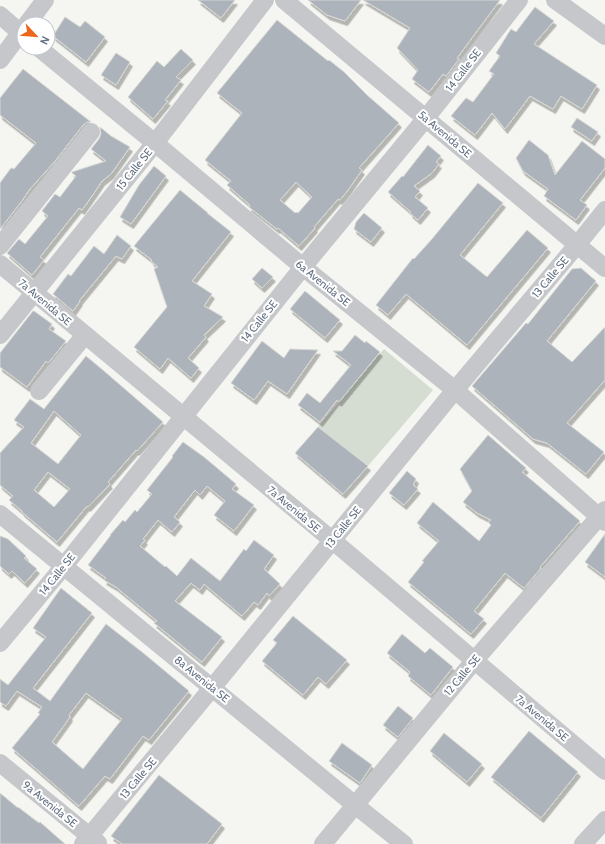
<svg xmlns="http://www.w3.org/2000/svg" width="605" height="844" font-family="Cabin,sans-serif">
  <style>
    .green { fill: #d5ddd2 }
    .building { fill: #adb3ba; stroke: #d6d7d4; fill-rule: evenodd; filter: url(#shadow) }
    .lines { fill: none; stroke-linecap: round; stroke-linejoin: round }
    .minor { stroke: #c5c7cb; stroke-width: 18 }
    .labels { text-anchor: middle; stroke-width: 4; stroke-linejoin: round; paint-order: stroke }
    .street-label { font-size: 11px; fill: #637184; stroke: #fff }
  </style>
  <defs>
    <filter id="shadow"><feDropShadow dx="2.5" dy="4.5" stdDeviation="0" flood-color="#0004"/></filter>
  </defs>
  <rect width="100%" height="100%" fill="#f5f6f1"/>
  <!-- green -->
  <polygon class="green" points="384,349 433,390 368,466 318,427"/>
  <!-- building -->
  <g class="building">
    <polygon points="198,0 235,0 221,18"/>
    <polygon points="308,0 361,0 345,21 327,15"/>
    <polygon points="363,0 500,0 457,58 459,59 446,76 443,74 429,92 412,79 418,70 397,48 410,28"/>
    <polygon points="535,7 554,21 534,44 597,85 582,109 561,96 553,109 530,96 505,129 492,113 475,135 451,116 466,98 473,102 494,74 489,71 500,56 496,53 511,29 516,32"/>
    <polygon points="65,17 80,27 85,21 105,37 86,62 53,36"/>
    <path d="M277,20l51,41 1,-1 15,12 23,23 32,28 -40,45 3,2 -14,20 -8,10 -2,-1 -24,28 1,1 -16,18 -21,-18 -1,1 -28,-22 1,-2 -23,-20 4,-4 -26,-21 37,-47 -25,-20zM296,182l16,15 -14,16 -2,-1 -1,1 -15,-13z"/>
    <polygon points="181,49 193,60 176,77 181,80 165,100 168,101 153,119 128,97 157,61 164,67"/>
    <polygon points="116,53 130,62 116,85 101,75"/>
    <polygon points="23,69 91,122 87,122 83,125 55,161 30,189 21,202 0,229 0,183 11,168 14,169 36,143 0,115 0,98"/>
    <polygon points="577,118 598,132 592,141 571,127"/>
    <polygon points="100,127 111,136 130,147 111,174 102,181 94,193 82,210 79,208 40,257 44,260 32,275 7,253 19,239 25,244 48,216 42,211 55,194 60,197 76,176 72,173 72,172 106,161 91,149 99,139 101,134"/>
    <polygon points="529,140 548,155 555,175 582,141 605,159 605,168 580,200 587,205 576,220 544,196 548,189 523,171 516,158"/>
    <polygon points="428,145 441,156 436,162 439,164 432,173 414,186 420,191 415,197 428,208 418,220 410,213 411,212 388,192 402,176 403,177"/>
    <polygon points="154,166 166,176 131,224 120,217 139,185"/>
    <polygon points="478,183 503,203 460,255 487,277 527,230 548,248 467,345 406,294 388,315 376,305 413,258 414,259 432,239"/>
    <polygon points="180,190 208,213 207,213 231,232 192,281 212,294 204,306 223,317 204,335 206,337 188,358 199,368 191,378 168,358 160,369 134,347 167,307 154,269 158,267 151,261 152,260 134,246"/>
    <polygon points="364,213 382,228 371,242 354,229 356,222"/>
    <polygon points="117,235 131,246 122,259 116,256 79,301 80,301 73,311 53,294 68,274 71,276 94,246 104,254"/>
    <polygon points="262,268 273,277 262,288 252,279"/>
    <polygon points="581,268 596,281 547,341 572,362 605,327 605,380 567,423 604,452 586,474 547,443 533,439 472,386 526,323 528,324 572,269"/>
    <polygon points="305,291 340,320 325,338 290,309"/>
    <polygon points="33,311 34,311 52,324 49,329 66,341 48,363 46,361 27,387 0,367 0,353"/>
    <polygon points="355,335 365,343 366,341 380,352 339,402 337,400 320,422 298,405 307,393 320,403 324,398 351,365 333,351 342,351"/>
    <polygon points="262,341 284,358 290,349 318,350 287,394 268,381 254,400 231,383"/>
    <path d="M86,356l18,15 59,51 -26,29 -1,-1 -28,32 2,2 -22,23 -1,-1 -30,36 -35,-30v-1l-13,-11 4,-4 -13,-11v-32l24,-26 -10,-7 16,-21 14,10zM54,411l27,24 -23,29 -27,-21zM48,472l22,17 -16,18 -20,-17z"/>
    <polygon points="318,427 368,466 343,494 295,453"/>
    <polygon points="488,435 526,468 522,472 580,521 540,567 541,568 524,588 505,573 474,611 484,619 471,634 408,582 424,562 422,561 439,541 417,523 433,502 479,541 491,525 488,522 491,520 477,513 463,502 472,491 460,469"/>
    <polygon points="183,442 204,457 236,484 232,489 254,505 234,531 214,515 225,501 207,486 200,495 195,490 174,517 180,522 172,532 158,520 143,539 145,540 140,546 165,567 166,566 177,576 191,558 220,581 244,549 246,551 254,540 274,555 264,569 280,584 269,596 267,593 258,605 254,602 242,616 204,584 200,590 191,583 175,601 222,637 202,662 154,623 157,621 116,587 104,580 106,578 88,565 111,535 110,535 123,520 125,522 135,510 137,512 152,494 147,490 173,457 172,456"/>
    <polygon points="407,471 416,479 413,485 418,489 404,505 389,493"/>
    <polygon points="605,534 605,577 585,562"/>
    <polygon points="0,536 8,539 26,556 24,558 37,569 25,583 12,571 9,574 0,566"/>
    <path d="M61,588l31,25 -59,75 17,13 56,-77 36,28 47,39 -40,49 -6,-4 -33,43 -5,-3 -26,30 -67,-58 28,-34 -2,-1 4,-6 -25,-16 -11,15 -6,-4v-23l8,6 38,-48 -13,-9zM86,693l36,26 -39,50 -31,-27 18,-25 -1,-2z"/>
    <polygon points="293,616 347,660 326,684 318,677 303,695 262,661 277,643 273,640"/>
    <polygon points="402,634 425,653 430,648 453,667 431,695 408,676 410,672 387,653"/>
    <polygon points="398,706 413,718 398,737 383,725"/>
    <polygon points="529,731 578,772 541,818 491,777"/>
    <polygon points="444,733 482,764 467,782 430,751"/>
    <polygon points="342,743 372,765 360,783 329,761"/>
    <polygon points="159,775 222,824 207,844 122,844 111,836"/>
    <polygon points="0,793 18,808 18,807 39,823 40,822 65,844 0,844"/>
  </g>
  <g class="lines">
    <!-- minor -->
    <g class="minor">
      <polyline points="284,0 605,268"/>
      <polyline points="555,0 605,36"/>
      <polyline points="0,15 24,36"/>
      <polyline points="27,24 45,0"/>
      <polyline points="39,48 155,143 303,267 455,390 605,522"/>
      <polyline points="0,60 24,28"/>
      <polyline points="0,246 91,132"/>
      <polyline points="0,264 332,540 605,771"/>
      <polyline points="0,335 155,143 265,0"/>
      <polyline points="39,391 85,335"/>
      <polyline points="0,514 355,805 404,844"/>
      <polyline points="0,643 64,566 303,267 426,118 519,0"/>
      <polyline points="0,763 98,843"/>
      <polyline points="83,844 212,688 455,390 577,245 605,210"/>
      <polyline points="323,844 474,661 605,510"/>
      <polyline points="583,844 605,820"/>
    </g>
  </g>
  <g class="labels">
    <!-- street labels -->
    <g class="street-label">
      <text transform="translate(463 70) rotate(-52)" y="4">14 Calle SE</text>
      <text transform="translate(445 134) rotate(40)" y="4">5a Avenida SE</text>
      <text transform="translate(134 169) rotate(-51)" y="4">15 Calle SE</text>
      <text transform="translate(550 277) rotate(-50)" y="4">13 Calle SE</text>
      <text transform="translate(323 283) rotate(39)" y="4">6a Avenida SE</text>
      <text transform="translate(45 302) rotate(40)" y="4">7a Avenida SE</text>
      <text transform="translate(259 321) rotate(-51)" y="4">14 Calle SE</text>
      <text transform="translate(294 509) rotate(40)" y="4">7a Avenida SE</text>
      <text transform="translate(343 527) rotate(-51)" y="4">13 Calle SE</text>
      <text transform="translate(57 574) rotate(-51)" y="4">14 Calle SE</text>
      <text transform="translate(462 675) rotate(-50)" y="4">12 Calle SE</text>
      <text transform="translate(202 679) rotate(39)" y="4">8a Avenida SE</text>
      <text transform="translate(542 718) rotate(40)" y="4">7a Avenida SE</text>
      <text transform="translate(138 778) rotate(-50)" y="4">13 Calle SE</text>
      <text transform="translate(50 804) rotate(39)" y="4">9a Avenida SE</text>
    </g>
  </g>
  <!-- north arrow -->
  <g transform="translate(36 36) rotate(116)"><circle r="19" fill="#ffffff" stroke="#c1c6ce"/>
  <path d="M0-3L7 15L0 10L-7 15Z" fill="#eb671c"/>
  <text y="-6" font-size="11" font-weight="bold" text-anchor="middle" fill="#637184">N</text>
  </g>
</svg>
